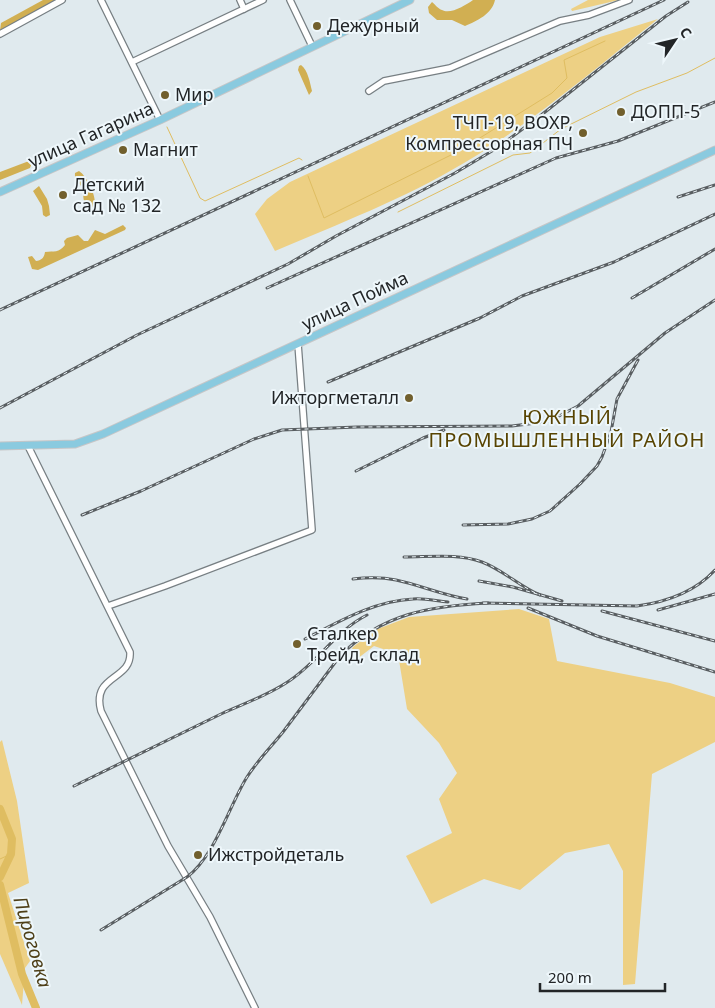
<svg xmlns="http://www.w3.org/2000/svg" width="715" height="1008" font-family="'Noto Sans',sans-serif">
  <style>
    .green { fill: #edd084 }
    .forest { fill: #d1af52 }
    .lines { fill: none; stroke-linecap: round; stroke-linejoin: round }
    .stream { stroke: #dfbd61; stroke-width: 1 }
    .river { stroke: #dfbd61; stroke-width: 8 }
    .minor-casing { stroke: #777f83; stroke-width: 8 }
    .major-casing { stroke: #c6c6c7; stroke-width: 9 }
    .minor { stroke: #fff; stroke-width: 5.5 }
    .major { stroke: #8acadf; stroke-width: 7 }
    .rail-casing { stroke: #595e61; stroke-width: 3 }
    .rail { stroke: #eef7fb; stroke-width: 1; stroke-dasharray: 4; stroke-linecap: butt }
    .poi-dot { fill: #715f2d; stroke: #eef7fb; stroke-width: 2 }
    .labels { text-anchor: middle; stroke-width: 4; stroke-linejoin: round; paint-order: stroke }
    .poi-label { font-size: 18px; fill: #222527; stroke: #eef7fb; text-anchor: start }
    .street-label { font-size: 18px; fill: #222527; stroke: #eef7fb }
    .water-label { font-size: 19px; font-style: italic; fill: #4e3f18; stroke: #eef7fb }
    .quarter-label { font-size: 20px; letter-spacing: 1px; fill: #584402; stroke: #eef7fb }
  </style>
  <rect width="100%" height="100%" fill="#e0eaee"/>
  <!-- green -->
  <g class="green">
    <polygon points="588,0 619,0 572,11 571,9"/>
    <path d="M658,19c-63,50 -125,103 -194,144 -60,36 -126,61 -189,88l-20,-37 12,-15 23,-17 310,-145z"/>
    <polygon points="519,609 549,619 557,661 670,683 715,697 715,742 652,774 635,984 623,985 623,871 609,844 565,853 520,890 484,879 431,904 406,856 452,833 439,799 457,773 439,743 407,709 398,654 374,646 353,662 348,656 353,647 375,630 409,617"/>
    <polygon points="2,740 17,801 29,883 8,893 30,961 25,968 22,1005 0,954 0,742"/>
  </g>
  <!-- forest -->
  <g class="forest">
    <polygon points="43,0 58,0 0,30 1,23"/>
    <path d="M473,0h22c-3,14 -18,21 -30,26l-13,-6h-15l-8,-7 -1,-6 4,-5c3,2 6,7 10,8 8,5 24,-5 31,-10z"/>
    <path d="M301,65c7,5 9,18 11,26l-3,4 -11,-25 1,-4z"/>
    <polygon points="29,161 32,163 30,168 0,180 0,172"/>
    <path d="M79,171c8,5 19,27 15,36 -14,-2 -9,-10 -12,-19 -3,-7 -8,-8 -7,-15z"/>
    <polygon points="39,186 47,199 49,206 50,215 46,217 43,215 42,206 33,191"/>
    <path d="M123,225l3,3 -1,2 -87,40 -6,-1 -4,-12 4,-1 4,5c6,-1 8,-3 9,-9 9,-1 14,1 20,-7l-1,-4 3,-3 11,-3 6,6h4l7,-11 10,4z"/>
  </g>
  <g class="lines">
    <!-- stream -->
    <g class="stream">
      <polyline points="167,127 200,198 205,201 299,158 302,160"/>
      <polyline points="308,176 324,218 459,151 552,93 567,78 564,60 605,41"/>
      <polyline points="398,212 513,155 530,153 561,129 636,92 687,73 715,58"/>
      <polyline points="0,859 11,854"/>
    </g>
    <!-- river -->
    <g class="river">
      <polyline points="0,809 12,839 11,854 0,877"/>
      <polyline points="0,885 22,974 36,1008"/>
    </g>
    <defs>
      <g id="minor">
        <polyline points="101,0 160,120"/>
        <polyline points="240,0 244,9"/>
        <polyline points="290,0 312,46"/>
        <polyline points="0,34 62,0"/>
        <polyline points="132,62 263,0"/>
        <polyline points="369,91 384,81 450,68 560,21 589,15 629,0"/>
        <path d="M28,446l102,206c2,29 -39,22 -29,59l67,135 42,71 45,91"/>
        <polyline points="108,606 165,586 312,530 298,344"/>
      </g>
      <g id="major">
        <polyline points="0,192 160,120 410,0"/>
        <polyline points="0,446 75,444 103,434 715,150"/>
      </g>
    </defs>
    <!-- minor casing -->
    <use href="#minor" class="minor-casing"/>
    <!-- major casing -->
    <use href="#major" class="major-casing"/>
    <!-- minor -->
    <use href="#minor" class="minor"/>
    <!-- major -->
    <use href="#major" class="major"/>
    <defs>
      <g id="rail">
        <polyline points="678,197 715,185"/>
        <polyline points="267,288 556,158 618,141 715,102"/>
        <polyline points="632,298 715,249"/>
        <polyline points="0,310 664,0"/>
        <polyline points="328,382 480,318 522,296 614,262 715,214"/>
        <polyline points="0,408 137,335 288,264 336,236 455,173 497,148 540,116 666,16 688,2"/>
        <polyline points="356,471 423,438 444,430"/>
        <polyline points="82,515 141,491 254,439 282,430 357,427 512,426 544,422 557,417 578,406 665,333 715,300"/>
        <polyline points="463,525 508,524 532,519 550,511 580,484 597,466 602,457 611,432 617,399 638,360"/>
        <path d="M404,557c26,0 54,-4 78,5 21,8 37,24 58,33"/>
        <path d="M353,579c15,-2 29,-2 43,1 24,5 46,15 71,19"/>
        <polyline points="479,581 513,587 562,601"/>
        <path d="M483,603l154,3c29,-4 58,-14 78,-36"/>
        <polyline points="528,608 597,636 715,672"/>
        <polyline points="658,610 715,594"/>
        <polyline points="602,611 715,641"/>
        <path d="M305,639c35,-18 69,-38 108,-40 12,-1 23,2 35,3"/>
        <path d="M74,786c49,-24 98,-48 147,-72 22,-10 45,-18 65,-31 31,-19 49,-52 81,-68"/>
        <path d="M101,930l86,-53c28,-21 42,-71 60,-100 11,-17 24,-30 36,-45 19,-25 38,-51 57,-76 42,-43 91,-50 148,-53"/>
      </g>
    </defs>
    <!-- rail casing -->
    <use href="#rail" class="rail-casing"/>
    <!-- rail -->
    <use href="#rail" class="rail"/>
  </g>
  <!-- markers -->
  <g class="poi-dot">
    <circle cx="317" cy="26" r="5"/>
    <circle cx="165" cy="95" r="5"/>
    <circle cx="621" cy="112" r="5"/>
    <circle cx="583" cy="133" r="5"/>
    <circle cx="123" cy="150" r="5"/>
    <circle cx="63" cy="195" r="5"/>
    <circle cx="409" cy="398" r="5"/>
    <circle cx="297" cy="644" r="5"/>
    <circle cx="198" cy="855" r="5"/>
  </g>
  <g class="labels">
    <!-- poi labels -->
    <g class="poi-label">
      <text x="327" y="32">Дежурный</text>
      <text x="175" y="101">Мир</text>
      <text x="631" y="118">ДОПП-5</text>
      <text x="573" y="129" text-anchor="end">ТЧП-19, ВОХР,<tspan x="573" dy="21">Компрессорная ПЧ</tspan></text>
      <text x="133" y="156">Магнит</text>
      <text x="73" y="191">Детский<tspan x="73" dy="21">сад № 132</tspan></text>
      <text x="399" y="404" text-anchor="end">Ижторгметалл</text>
      <text x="307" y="640">Сталкер<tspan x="307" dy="21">Трейд, склад</tspan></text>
      <text x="208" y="861">Ижстройдеталь</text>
    </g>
    <!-- street labels -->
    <g class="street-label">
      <text transform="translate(91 135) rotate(-24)" y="6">улица Гагарина</text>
      <text transform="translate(355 301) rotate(-25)" y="6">улица Пойма</text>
    </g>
    <!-- water labels -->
    <g class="water-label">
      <text transform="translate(33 942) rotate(74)" y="7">Пироговка</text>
    </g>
    <!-- quarter labels -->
    <g class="quarter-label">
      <text x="567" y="424">ЮЖНЫЙ<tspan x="567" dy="23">ПРОМЫШЛЕННЫЙ РАЙОН</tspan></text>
    </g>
  </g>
  <!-- north arrow -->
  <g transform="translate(675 40) rotate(55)" stroke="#eef7fb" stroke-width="4" paint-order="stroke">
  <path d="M0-4L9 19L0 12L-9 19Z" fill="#222527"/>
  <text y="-8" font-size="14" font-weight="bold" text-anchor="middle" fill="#222527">С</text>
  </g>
  <!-- scale -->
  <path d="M540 983v8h125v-8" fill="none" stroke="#222527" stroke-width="2.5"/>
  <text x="548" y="983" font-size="15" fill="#222527" stroke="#eef7fb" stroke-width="4" paint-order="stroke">200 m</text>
</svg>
